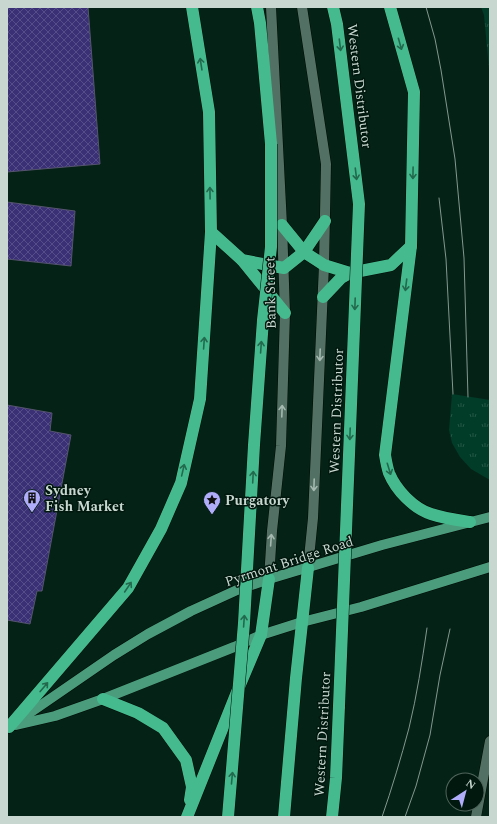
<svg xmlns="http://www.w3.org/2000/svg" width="497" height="824" font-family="Spectral,serif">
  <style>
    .park { fill: url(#park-tufts) }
    .building { fill: url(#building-cross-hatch); stroke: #54546d }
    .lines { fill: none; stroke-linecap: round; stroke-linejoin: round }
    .street-casing { stroke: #000b04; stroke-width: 11 }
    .primary-casing { stroke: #000b04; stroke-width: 11 }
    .highway-casing { stroke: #000b04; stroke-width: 13 }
    .street { stroke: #527063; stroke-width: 10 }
    .primary { stroke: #4a9c7d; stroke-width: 10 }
    .highway { stroke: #45ba8f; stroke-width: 12 }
    .tram { stroke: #83978f; stroke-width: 1 }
    .highway-bridge-casing { stroke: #000b04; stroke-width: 13; stroke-linecap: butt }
    .highway-bridge { stroke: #45ba8f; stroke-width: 12 }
    .oneway { stroke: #22694e }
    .oneway2 { stroke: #a5b9b0 }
    .labels { text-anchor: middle; stroke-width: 3; stroke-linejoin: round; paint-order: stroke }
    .street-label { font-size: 14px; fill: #c8d8d1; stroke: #00180e }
    .poi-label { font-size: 14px; font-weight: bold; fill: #c8d8d1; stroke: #00180e; text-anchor: start }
  </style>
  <defs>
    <pattern id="park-tufts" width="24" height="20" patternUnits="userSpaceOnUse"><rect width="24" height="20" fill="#003c28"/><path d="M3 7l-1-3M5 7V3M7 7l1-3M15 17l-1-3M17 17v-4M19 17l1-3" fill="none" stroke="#245746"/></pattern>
    <pattern id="building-cross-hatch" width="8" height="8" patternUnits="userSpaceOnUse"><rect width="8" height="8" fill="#3a3076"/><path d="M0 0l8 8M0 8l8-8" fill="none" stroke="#554d88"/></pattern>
  </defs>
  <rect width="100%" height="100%" fill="#052217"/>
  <!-- park -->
  <g class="park">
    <polygon points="481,7 490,7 490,80 484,15"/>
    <polygon points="452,394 490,400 490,480 471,469 460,457 452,443 449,430"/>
  </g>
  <!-- building -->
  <g class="building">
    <polygon points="7,7 88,7 100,164 7,172"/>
    <polygon points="7,202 75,211 71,266 7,259"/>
    <polygon points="7,405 52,413 50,431 71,435 42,591 37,591 30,624 7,620"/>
  </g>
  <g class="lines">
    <defs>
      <g id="street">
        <polyline points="302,7 326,164 324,265 313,518 308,568"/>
        <polyline points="269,579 272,531 281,446 285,313 282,225 271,7"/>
        <polyline points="476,817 490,741"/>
      </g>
      <g id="primary">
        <polyline points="18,721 114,655 148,634 191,611 237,590 269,579 382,545 490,517"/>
        <polyline points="16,725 55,716 103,699 234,647 261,635 302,622 361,607 490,567"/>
      </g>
      <g id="highway">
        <polyline points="257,7 260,23 271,144"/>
        <path d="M390,7l24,85 -3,154 -26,209c1,6 2,12 4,18 7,17 24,35 42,41 12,4 26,6 39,8"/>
        <polyline points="282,225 304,252 324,265 350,273"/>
        <polyline points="211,232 242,260 284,268 304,252 325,221"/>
        <polyline points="242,260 285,313"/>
        <polyline points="323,297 341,278 350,273 391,265 411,246"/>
        <polyline points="103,699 138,713 163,728 186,760 192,787 190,800"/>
        <polyline points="9,727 128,588 161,529 181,483 200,399 211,232 209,112 192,7"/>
        <polyline points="187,817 239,687 261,635 269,579"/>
        <polyline points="284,817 296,678 308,568"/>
        <polyline points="332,817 336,778 339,706"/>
      </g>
    </defs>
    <!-- street casing -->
    <use href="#street" class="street-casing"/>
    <!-- primary casing -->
    <use href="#primary" class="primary-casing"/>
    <!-- highway casing -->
    <use href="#highway" class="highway-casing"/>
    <!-- street -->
    <use href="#street" class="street"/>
    <!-- primary -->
    <use href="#primary" class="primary"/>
    <!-- highway -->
    <use href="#highway" class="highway"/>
    <!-- tram -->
    <g class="tram">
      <polyline points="426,7 435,39 441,70 455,159 464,258 468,397"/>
      <polyline points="439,198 446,259 453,394"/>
      <path d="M382,817c10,-29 19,-59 27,-89 8,-33 13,-66 18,-100"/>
      <polyline points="405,817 416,786 430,735 440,675 450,629"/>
    </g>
    <defs>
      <g id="highway-bridge">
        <polyline points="333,7 337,24 359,204 339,706"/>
        <polyline points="228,817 244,623 254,445 263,320 271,247 271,144"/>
      </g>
    </defs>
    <!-- highway-bridge casing -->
    <use href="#highway-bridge" class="highway-bridge-casing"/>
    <!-- highway-bridge -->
    <use href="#highway-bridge" class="highway-bridge"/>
  </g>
  <!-- one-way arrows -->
  <defs><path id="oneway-shaft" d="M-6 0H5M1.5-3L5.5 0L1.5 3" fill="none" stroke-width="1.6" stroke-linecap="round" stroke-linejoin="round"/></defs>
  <g class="oneway">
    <use href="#oneway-shaft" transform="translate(400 44) rotate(74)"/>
    <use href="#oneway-shaft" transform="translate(340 45) rotate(83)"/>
    <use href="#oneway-shaft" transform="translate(201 64) rotate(-99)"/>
    <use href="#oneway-shaft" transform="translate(413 173) rotate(91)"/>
    <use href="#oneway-shaft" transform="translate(356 174) rotate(83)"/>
    <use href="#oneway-shaft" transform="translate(210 193) rotate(-91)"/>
    <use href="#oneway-shaft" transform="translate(406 285) rotate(97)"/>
    <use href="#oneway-shaft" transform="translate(355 304) rotate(92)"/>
    <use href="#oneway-shaft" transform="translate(204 343) rotate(-86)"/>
    <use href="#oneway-shaft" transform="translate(261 347) rotate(-86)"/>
    <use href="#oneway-shaft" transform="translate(350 434) rotate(92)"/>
    <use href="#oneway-shaft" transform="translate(389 469) rotate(73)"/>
    <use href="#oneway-shaft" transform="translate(183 470) rotate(-77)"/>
    <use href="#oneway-shaft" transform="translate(253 477) rotate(-87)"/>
    <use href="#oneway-shaft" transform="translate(128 587) rotate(-56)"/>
    <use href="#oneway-shaft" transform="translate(244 621) rotate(-86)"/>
    <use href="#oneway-shaft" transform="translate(44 687) rotate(-50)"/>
    <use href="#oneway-shaft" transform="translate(232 778) rotate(-85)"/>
  </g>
  <g class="oneway2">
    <use href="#oneway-shaft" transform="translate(320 355) rotate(92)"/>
    <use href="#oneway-shaft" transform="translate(282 411) rotate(-88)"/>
    <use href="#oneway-shaft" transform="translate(314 485) rotate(92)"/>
    <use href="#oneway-shaft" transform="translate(271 540) rotate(-86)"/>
  </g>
  <!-- icons -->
  <defs>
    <symbol id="building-pin" viewBox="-11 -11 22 30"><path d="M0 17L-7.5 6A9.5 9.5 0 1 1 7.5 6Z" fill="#b0aefa" stroke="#00180e"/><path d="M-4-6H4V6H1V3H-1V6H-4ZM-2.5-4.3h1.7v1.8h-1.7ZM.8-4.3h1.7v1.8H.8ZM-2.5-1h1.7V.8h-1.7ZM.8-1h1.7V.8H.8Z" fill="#111"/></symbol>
    <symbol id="sight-pin" viewBox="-11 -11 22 30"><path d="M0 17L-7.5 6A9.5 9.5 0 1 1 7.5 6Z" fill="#b0aefa" stroke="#00180e"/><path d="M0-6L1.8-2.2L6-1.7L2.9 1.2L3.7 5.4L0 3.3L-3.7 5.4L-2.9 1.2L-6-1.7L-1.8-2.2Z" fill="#111"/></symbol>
  </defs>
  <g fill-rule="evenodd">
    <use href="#building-pin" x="22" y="488" width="20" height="27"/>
    <use href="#sight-pin" x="202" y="490" width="20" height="27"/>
  </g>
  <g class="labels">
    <!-- street labels -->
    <g class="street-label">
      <text transform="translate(360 86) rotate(83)" y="5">Western Distributor</text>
      <text transform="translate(270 293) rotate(-91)" y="5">Bank Street</text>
      <text transform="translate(336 411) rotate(-88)" y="5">Western Distributor</text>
      <text transform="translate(289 561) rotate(-18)" y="5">Pyrmont Bridge Road</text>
      <text transform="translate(322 734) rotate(-87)" y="5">Western Distributor</text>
    </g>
    <!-- poi labels -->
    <g class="poi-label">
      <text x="45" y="495">Sydney<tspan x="45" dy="16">Fish Market</tspan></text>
      <text x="225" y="505">Purgatory</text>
    </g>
  </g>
  <!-- border -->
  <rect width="497" height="824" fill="none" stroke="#c8d8d1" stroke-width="16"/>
  <!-- north arrow -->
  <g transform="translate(465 792) rotate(36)"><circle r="19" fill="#00180e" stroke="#50655c"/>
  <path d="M0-3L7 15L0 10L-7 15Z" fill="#b0aefa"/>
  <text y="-6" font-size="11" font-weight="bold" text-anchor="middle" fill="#c8d8d1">N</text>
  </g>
</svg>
